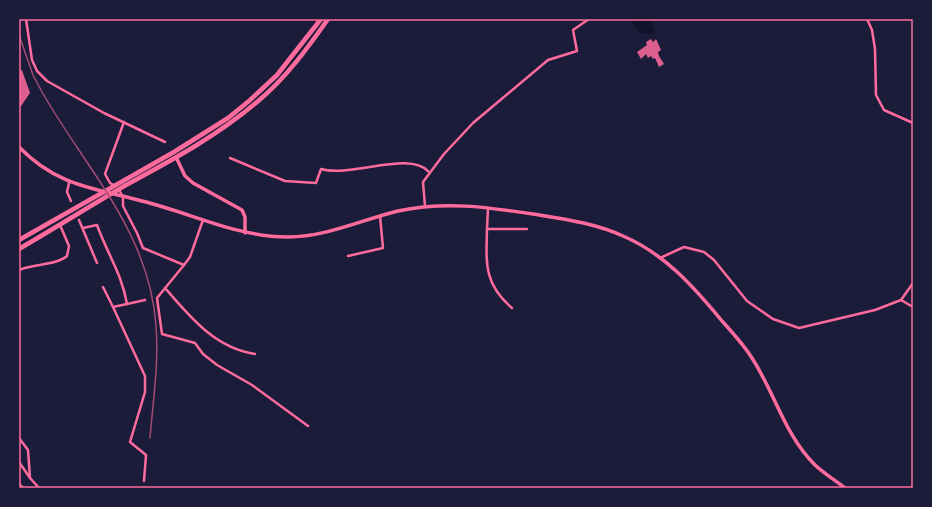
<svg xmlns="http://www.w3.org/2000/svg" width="932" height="507" font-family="'Crimson Pro',serif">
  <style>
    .water { fill: #12122b }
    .building { fill: #dd5f8e }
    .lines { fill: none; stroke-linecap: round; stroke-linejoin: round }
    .minor { stroke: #ff6b9d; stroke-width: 2.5 }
    .tertiary { stroke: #ff6b9d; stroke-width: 3.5 }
    .trunk { stroke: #ff6b9d; stroke-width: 4.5 }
    .rail { stroke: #a44b75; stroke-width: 1.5 }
    .neatline { fill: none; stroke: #ff6b9d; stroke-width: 1.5 }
  </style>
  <rect width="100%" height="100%" fill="#1b1b3a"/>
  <!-- water -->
  <path class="water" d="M634,19h19l-1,4 3,8 -1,3c-13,0 -16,0 -22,-13z"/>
  <!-- building -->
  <g class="building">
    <polygon points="651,39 653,42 656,39 661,50 658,52 659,56 664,64 659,67 655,58 653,59 651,56 648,58 646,54 641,59 637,52 647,45 646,42"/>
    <polygon points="22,70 30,93 19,109 19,71"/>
  </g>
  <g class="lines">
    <!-- minor -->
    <g class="minor">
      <polyline points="26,19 32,60 37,71 47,81 104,113 165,142"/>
      <polyline points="867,19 872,30 875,49 876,95 884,110 913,123"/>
      <path d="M230,158l55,23 31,2 5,-14c30,9 89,-19 108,3"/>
      <polyline points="69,183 67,192 71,201"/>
      <polyline points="115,186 110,183 105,174 124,122"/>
      <polyline points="119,190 123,197 123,206 137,233 143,248 184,265 157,298 162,334 195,343 203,354 217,365 252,385 308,426"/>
      <polyline points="425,206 423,182 444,154 473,123 548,60 577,51 573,30 589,19"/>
      <polyline points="488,208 487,229 527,229"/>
      <polyline points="79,220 97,263"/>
      <path d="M83,228l14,-3c10,28 25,49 30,79l18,-4"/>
      <path d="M487,229c-1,35 -3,55 25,79"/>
      <polyline points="348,256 383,248 380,216"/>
      <polyline points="660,258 684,247 704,252 714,260 747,301 773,319 799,328 875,310 901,300 913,283"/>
      <polyline points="184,265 190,257 203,220"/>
      <path d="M19,270c14,-6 38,-5 48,-14l2,-10 -9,-21"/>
      <polyline points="103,287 113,307 127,304"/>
      <path d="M165,288c25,29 50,60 90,66"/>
      <polyline points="901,300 913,307"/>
      <polyline points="113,307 145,376 145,392 130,442 146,455 144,481"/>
      <polyline points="19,438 28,450 30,478 39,488"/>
      <polyline points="19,462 30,478"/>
      <polyline points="19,484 23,488"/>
    </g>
    <!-- tertiary -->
    <g class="tertiary">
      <path d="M19,147c38,39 74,41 123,54 49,12 95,36 146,36 38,0 73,-17 110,-26 47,-10 88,-4 135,3 31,5 62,9 90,22 42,18 71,51 99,85 10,11 20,22 28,34 24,35 34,79 64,109 9,9 21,16 31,24"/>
      <polyline points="176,157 185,176 193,183 242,210 245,217 245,233"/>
    </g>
    <!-- trunk -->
    <g class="trunk">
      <polyline points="19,240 174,152 228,118 249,101 277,75 321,19"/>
      <path d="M19,249c36,-21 71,-43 107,-64 46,-25 91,-49 131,-83 28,-23 50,-53 71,-83"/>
    </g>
    <!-- rail -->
    <path class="rail" d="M19,35l14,40 9,17c44,77 108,141 114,234 3,37 -3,75 -6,112"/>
  </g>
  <!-- border -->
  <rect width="932" height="507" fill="none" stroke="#1b1b3a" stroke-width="40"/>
  <rect x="20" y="20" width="892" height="467" class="neatline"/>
</svg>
